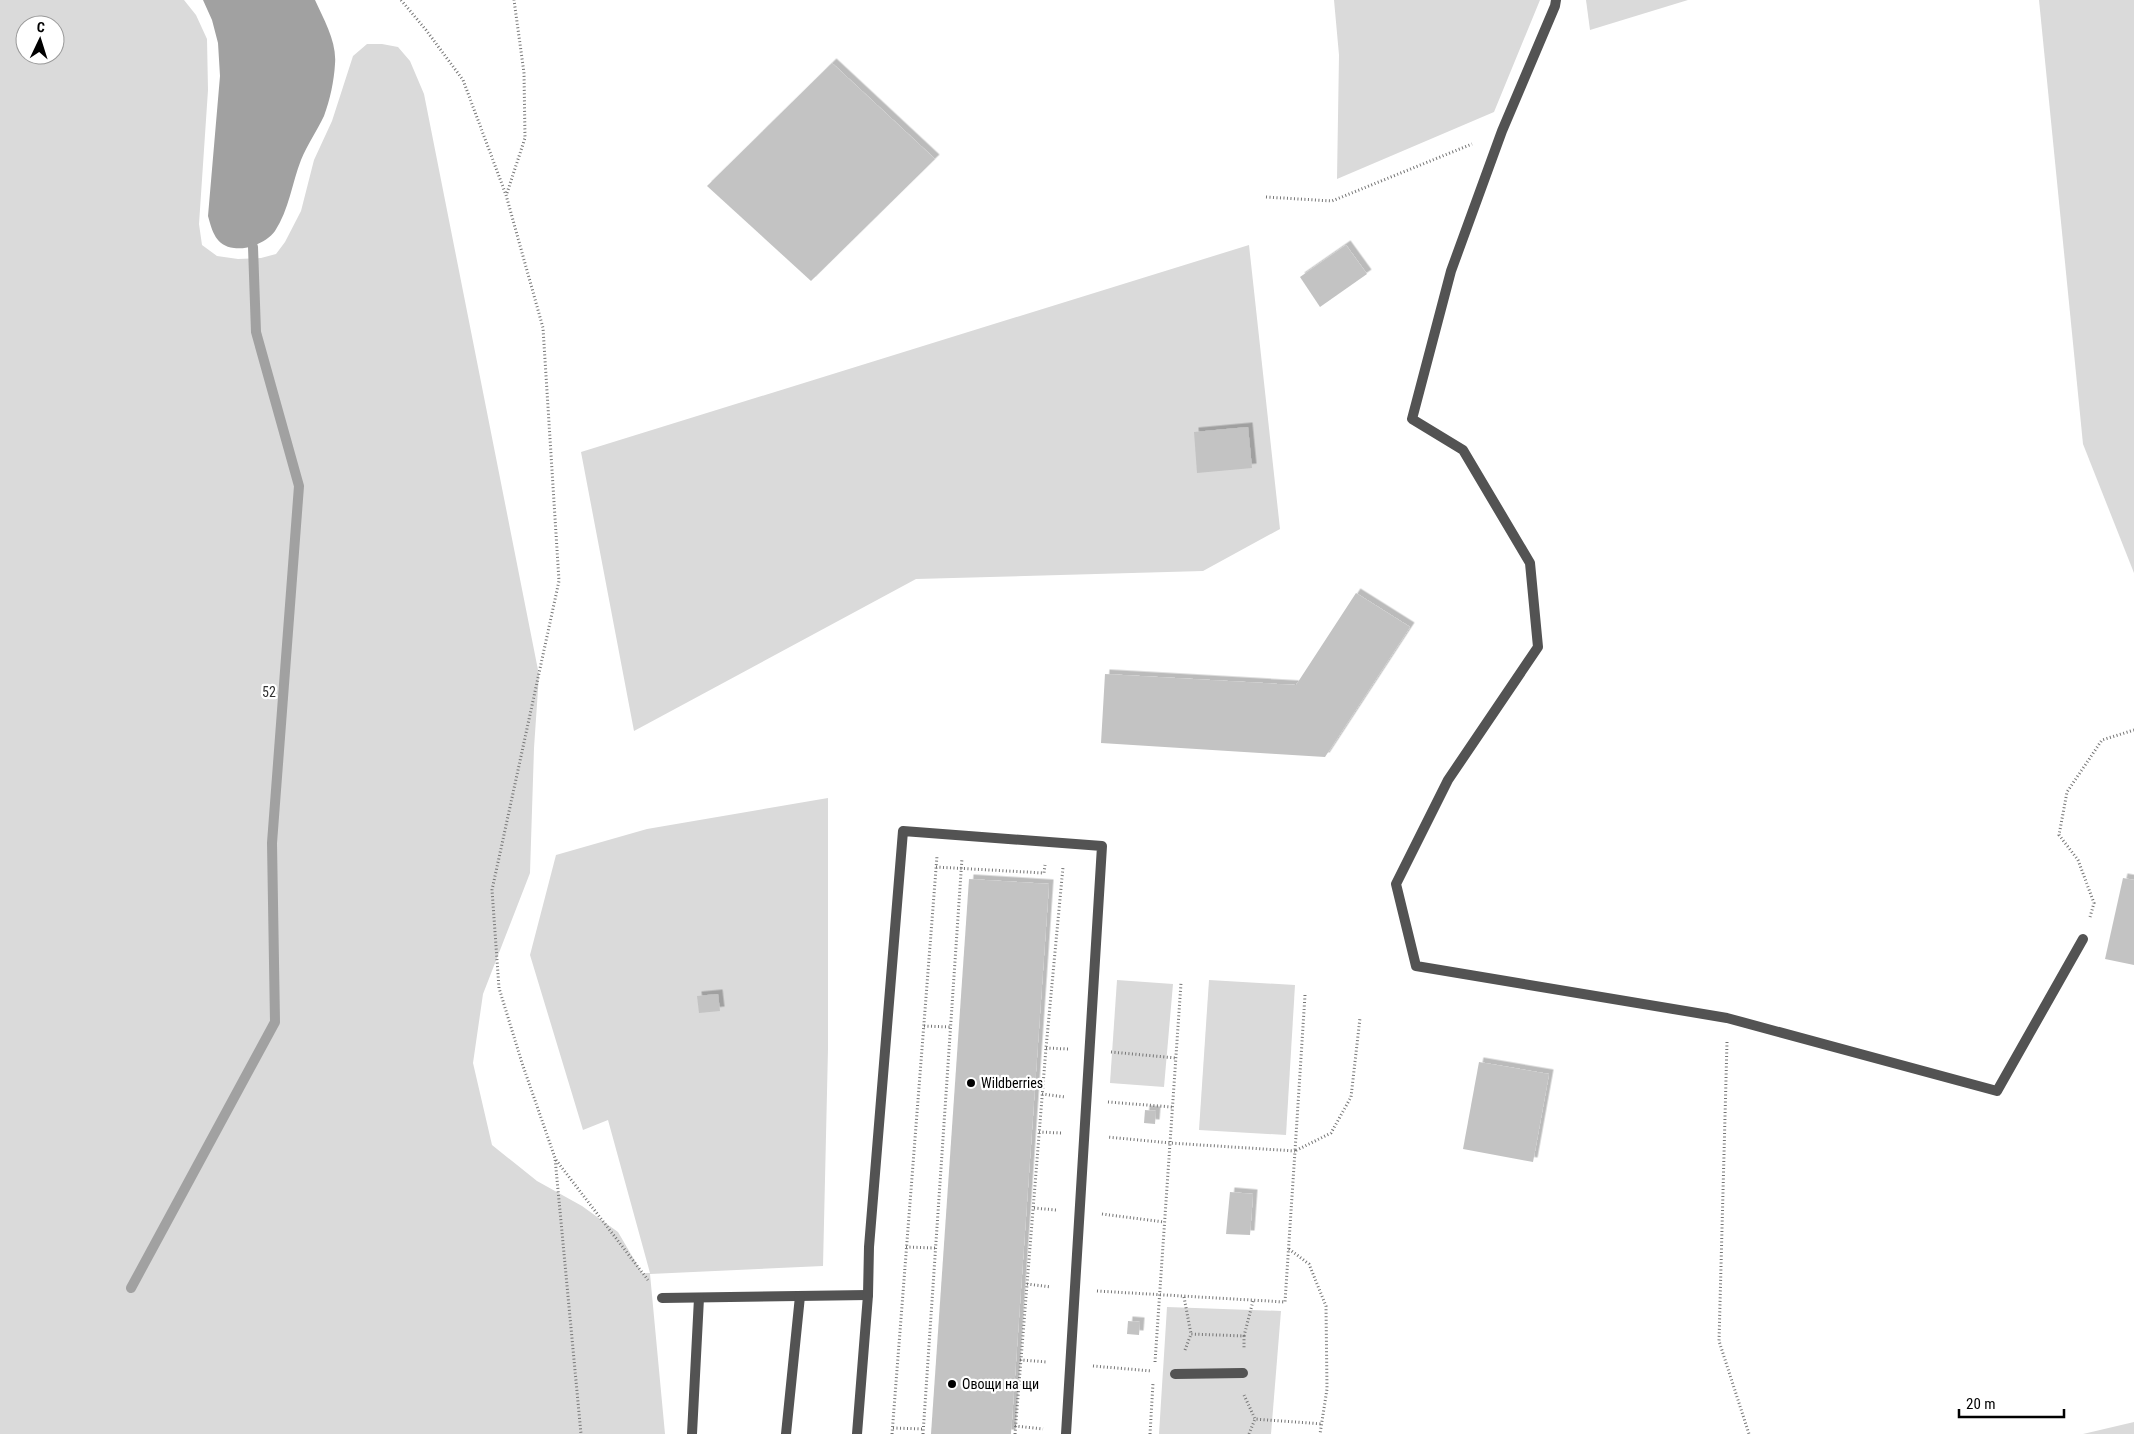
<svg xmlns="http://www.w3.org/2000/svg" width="2134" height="1434" font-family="'Roboto Condensed',sans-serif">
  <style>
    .green { fill: #dadada; fill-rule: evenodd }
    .water { fill: #a1a1a1 }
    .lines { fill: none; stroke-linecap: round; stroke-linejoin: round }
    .stream { stroke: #a1a1a1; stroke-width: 10 }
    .building { fill: #c3c3c3; filter: url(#shadow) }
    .path { stroke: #757575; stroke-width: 3; stroke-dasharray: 1 2.5; stroke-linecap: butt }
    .lane { stroke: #535353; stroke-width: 10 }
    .poi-dot { fill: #000; stroke: #fff; stroke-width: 2 }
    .labels { text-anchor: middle; stroke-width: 4.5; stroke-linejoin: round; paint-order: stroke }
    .park-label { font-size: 14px; fill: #313131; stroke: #fff }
    .poi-label { font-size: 14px; fill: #000; stroke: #fff; text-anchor: start }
  </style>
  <defs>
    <filter id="shadow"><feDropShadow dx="4.5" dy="-4.5" stdDeviation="0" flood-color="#0004"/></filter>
  </defs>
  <rect width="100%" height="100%" fill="#fff"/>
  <!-- green -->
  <g class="green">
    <path d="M0,0h184l12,15 11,24 1,51 -9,134 3,21 15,11 21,3 23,-1 15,-4 9,-12 16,-31 13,-51 18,-39 21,-65 14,-12h15l16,3 12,14 14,33 115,581 -5,73 -4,125 -47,121 -10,69 19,82 45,36 45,25 36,26 24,41h8l-42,-153 -25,10 -53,-175 26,-100 91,-26 181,-31v251l-5,217 -173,8 15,160h-665zM25,25h30v30h-30z"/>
    <polygon points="1334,0 1540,0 1494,112 1337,179 1339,55"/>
    <polygon points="1586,0 1688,0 1590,30"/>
    <polygon points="2039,0 2134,0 2134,573 2083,444"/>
    <polygon points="1249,245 1280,529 1203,571 916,579 634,731 581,452"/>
    <polygon points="1117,980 1173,984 1164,1087 1110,1083"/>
    <polygon points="1209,980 1295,985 1286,1135 1199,1130"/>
    <polygon points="1167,1307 1281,1311 1271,1434 1159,1434"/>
    <polygon points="2134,1422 2134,1434 2083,1434"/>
  </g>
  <!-- water -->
  <path class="water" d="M203,0h112c9,20 22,42 20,64 -1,17 -5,36 -11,52 -7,15 -17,29 -23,44 -9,23 -12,50 -26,71 -8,11 -27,19 -41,17 -18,-2 -22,-17 -26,-32l12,-140 -2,-33 -6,-23z"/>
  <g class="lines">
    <!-- stream -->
    <polyline class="stream" points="131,1288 275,1022 272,843 299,486 256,332 253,247"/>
  </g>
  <!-- building -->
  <g class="building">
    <polygon points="832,63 935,159 811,281 707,186"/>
    <polygon points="1346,245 1367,274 1320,307 1300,277"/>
    <polygon points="1248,427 1252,468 1197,473 1194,432"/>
    <polygon points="1356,593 1410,627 1325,757 1101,743 1105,674 1296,685"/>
    <polygon points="2123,878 2134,880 2134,965 2105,959"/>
    <polygon points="969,879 1049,884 1011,1434 931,1434"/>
    <polygon points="718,994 720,1011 699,1013 697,996"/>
    <polygon points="1479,1062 1549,1074 1533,1162 1463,1149"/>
    <polygon points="1145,1110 1156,1111 1155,1124 1144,1123"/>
    <polygon points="1230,1192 1253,1194 1250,1235 1226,1234"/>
    <polygon points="1128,1321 1140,1322 1139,1335 1127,1334"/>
  </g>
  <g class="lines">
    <!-- path -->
    <g class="path">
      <polyline points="401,0 426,30 463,80 506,195 543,328 559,581 492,890 499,988 522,1063 555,1158 581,1434"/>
      <polyline points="507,193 525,138 524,73 514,0"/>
      <polyline points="1266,197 1332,201 1472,144"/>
      <polyline points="936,867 1044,873 1045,865"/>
      <polyline points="2090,917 2094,903 2078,860 2059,835 2067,792 2102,740 2134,730"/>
      <polyline points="1305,995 1295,1151 1331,1133 1351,1097 1360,1018"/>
      <polyline points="924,1026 950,1027"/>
      <polyline points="1727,1042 1719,1341 1749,1434"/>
      <polyline points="1046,1048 1068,1049"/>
      <polyline points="1111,1052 1176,1058"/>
      <polyline points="1042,1094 1065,1097"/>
      <polyline points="1108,1102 1172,1107"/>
      <polyline points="1039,1132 1061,1133"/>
      <polyline points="556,1160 648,1280"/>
      <polyline points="1034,1208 1056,1210"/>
      <polyline points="1102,1214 1164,1222"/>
      <polyline points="906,1247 935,1248"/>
      <polyline points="1289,1249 1309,1264 1326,1306 1327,1389 1320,1434"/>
      <polyline points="1027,1284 1051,1287"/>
      <polyline points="1097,1291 1285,1302 1295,1151 1170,1143 1107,1137"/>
      <polyline points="1184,1297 1191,1334"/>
      <polyline points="1244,1336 1253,1301"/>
      <polyline points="1185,1350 1191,1334 1244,1336 1244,1349"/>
      <polyline points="1020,1360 1047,1362"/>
      <polyline points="1155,1362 1181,983"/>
      <polyline points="1093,1366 1152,1371"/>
      <polyline points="1244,1395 1255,1419 1322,1424"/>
      <polyline points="1015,1426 1043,1429"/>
      <polyline points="893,1428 923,1429"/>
      <polyline points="892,1434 937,856"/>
      <polyline points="923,1434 962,858"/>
      <polyline points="1015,1434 1046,1048 1063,867"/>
      <polyline points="1150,1434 1153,1383"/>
      <polyline points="1249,1434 1255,1419"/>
    </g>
    <!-- lane -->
    <g class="lane">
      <polyline points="1556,0 1555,6 1502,131 1451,271 1412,419 1463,450 1530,563 1538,647 1448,780 1396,884 1416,966 1727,1018 1997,1091 2083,939"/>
      <polyline points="662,1298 868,1295"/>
      <polyline points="1175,1374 1243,1373"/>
      <polyline points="692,1434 699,1298"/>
      <polyline points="786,1434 800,1296"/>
      <polyline points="857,1434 868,1295 869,1247 903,831 1102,846 1066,1434"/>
    </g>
  </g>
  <!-- markers -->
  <g class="poi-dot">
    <circle cx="971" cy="1083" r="5"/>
    <circle cx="952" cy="1384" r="5"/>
  </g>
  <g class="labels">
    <!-- park labels -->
    <g class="park-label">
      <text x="269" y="697">52</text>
    </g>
    <!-- poi labels -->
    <g class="poi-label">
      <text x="981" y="1088">Wildberries</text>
      <text x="962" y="1389">Овощи на щи</text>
    </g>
  </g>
  <!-- north arrow -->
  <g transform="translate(40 40) rotate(4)"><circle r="24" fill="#ffffff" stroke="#999999"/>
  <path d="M0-4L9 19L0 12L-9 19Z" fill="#000000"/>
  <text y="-8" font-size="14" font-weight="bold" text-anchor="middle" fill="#000000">С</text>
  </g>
  <!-- scale -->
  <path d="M1959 1409v8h105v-8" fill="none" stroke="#000000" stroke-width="2.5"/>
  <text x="1966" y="1409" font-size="15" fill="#000000" stroke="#ffffff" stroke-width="4" paint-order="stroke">20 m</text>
</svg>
